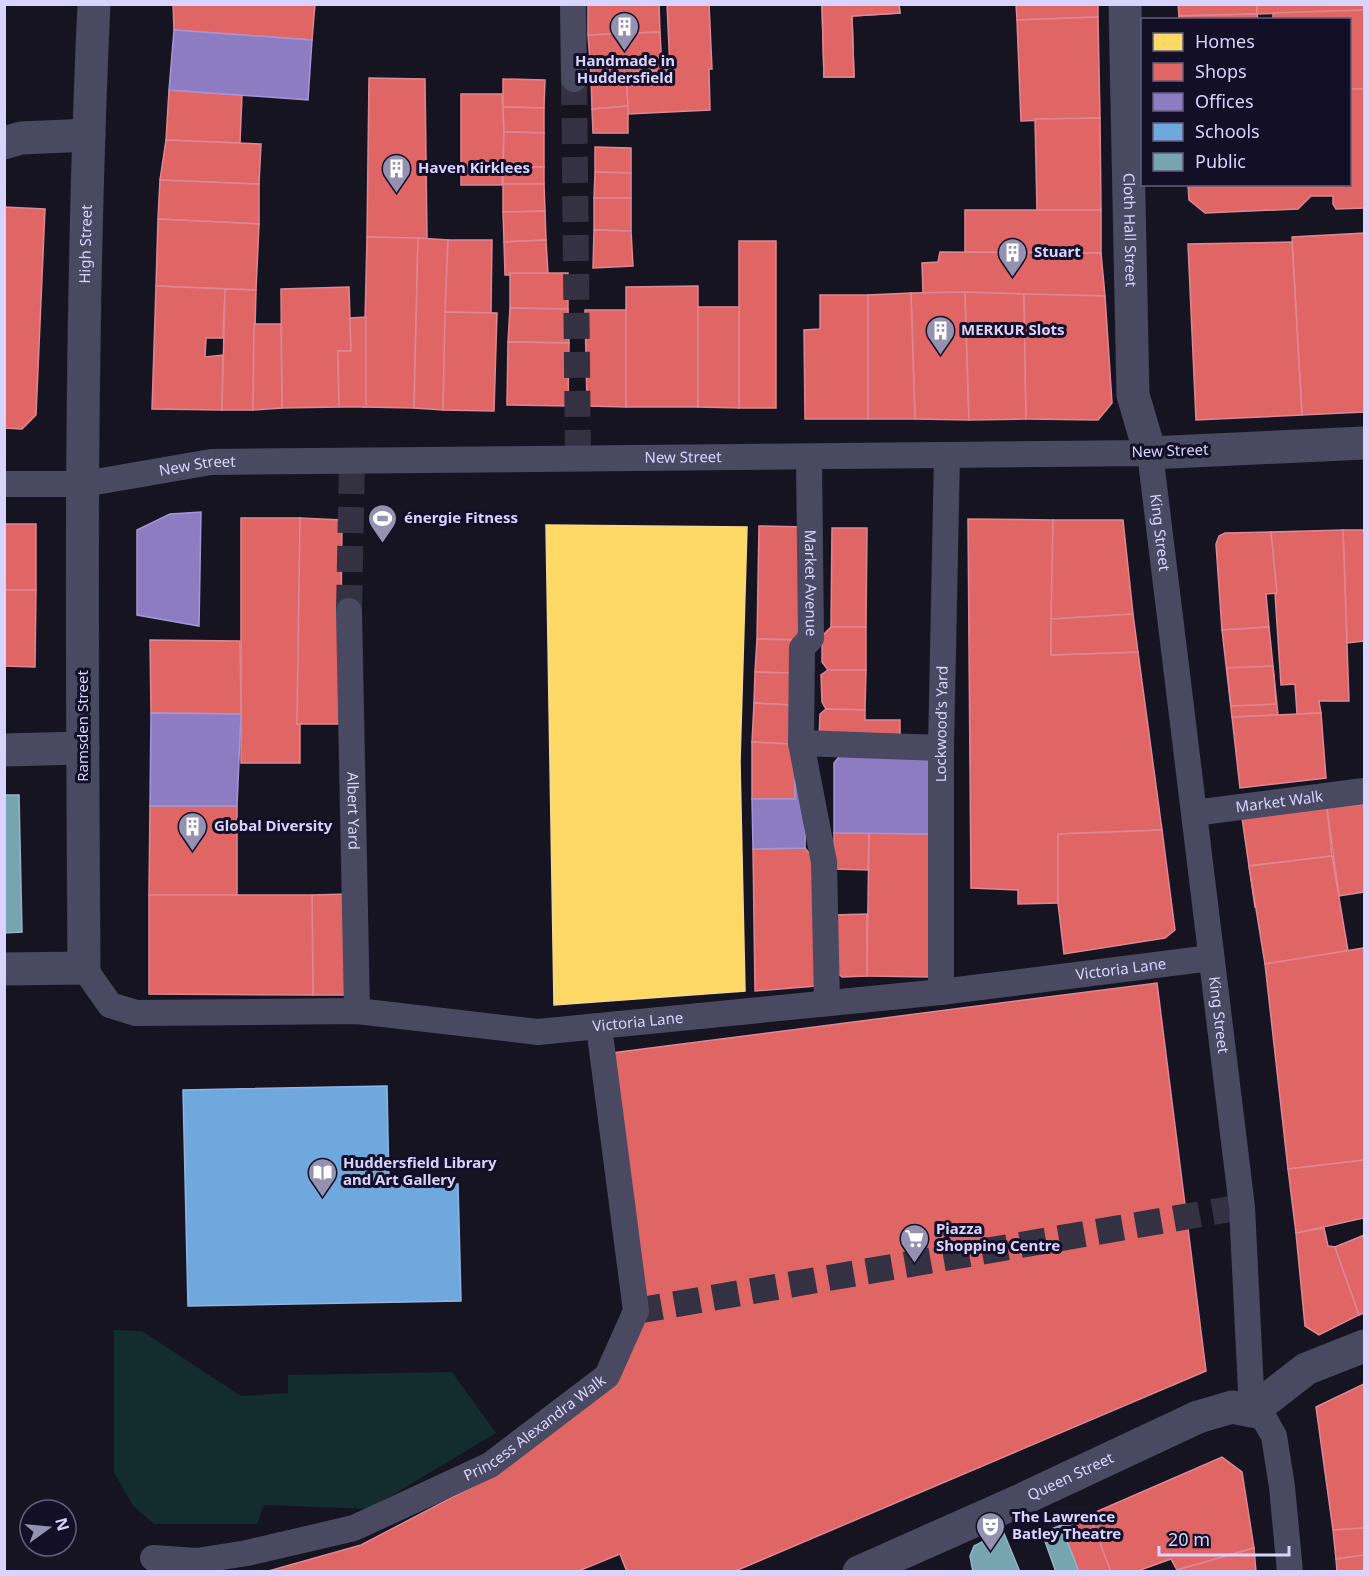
<svg xmlns="http://www.w3.org/2000/svg" width="1369" height="1576" font-family="'Noto Sans',sans-serif">
  <style>
    .green { fill: #132c2d }
    .homes { fill: #ffd966; stroke: #f4d894; stroke-width: 1.5 }
    .shops { fill: #e06666; stroke: #de8794; stroke-width: 1.5 }
    .offices { fill: #8e7cc3; stroke: #a496d5; stroke-width: 1.5 }
    .schools { fill: #6fa8dc; stroke: #8fb5e6; stroke-width: 1.5 }
    .public { fill: #76a5af; stroke: #94b3c7; stroke-width: 1.5 }
    .lines { fill: none; stroke-linecap: round; stroke-linejoin: round }
    .pedestrian-tunnel { stroke: #333142; stroke-width: 26; stroke-dasharray: 26 13; stroke-linecap: butt }
    .pedestrian { stroke: #4a4962; stroke-width: 26 }
    .minor { stroke: #4a4962; stroke-width: 33 }
    .labels { text-anchor: middle; stroke-width: 6; stroke-linejoin: round; paint-order: stroke }
    .poi-label { font-size: 15px; font-weight: bold; fill: #d9d4ff; stroke: #130f26; text-anchor: start }
    .street-label { font-size: 15px; fill: #d9d4ff; stroke: #130f26 }
  </style>
  <rect width="100%" height="100%" fill="#161421"/>
  <!-- green -->
  <polygon class="green" points="114,1330 142,1331 241,1396 288,1393 288,1375 452,1372 496,1433 369,1509 264,1505 257,1524 154,1524 133,1506 114,1472"/>
  <!-- homes -->
  <polygon class="homes" points="546,525 747,527 740,762 745,991 554,1005"/>
  <!-- shops -->
  <g class="shops">
    <polygon points="173,4 315,4 312,40 174,30"/>
    <polygon points="588,4 659,4 660,32 588,35"/>
    <polygon points="667,4 709,4 712,69 709,69 710,110 628,114 626,73 670,69"/>
    <polygon points="822,4 899,4 900,13 852,16 854,77 824,77"/>
    <polygon points="822,4 899,4 900,13 852,16 854,77 824,77"/>
    <polygon points="1016,4 1098,4 1098,17 1017,20"/>
    <polygon points="1178,4 1257,4 1257,14 1179,16"/>
    <polygon points="1257,4 1364,4 1364,10 1257,14"/>
    <polygon points="1364,10 1364,89 1350,89 1350,20 1273,20 1273,13"/>
    <polygon points="1257,14 1258,20 1179,20 1179,16"/>
    <polygon points="1098,17 1100,118 1021,121 1017,20"/>
    <polygon points="660,32 662,70 591,76 588,35"/>
    <polygon points="626,73 628,106 592,109 591,76"/>
    <polygon points="369,78 425,79 427,239 367,237"/>
    <polygon points="503,79 545,80 544,108 503,107"/>
    <polygon points="1350,89 1364,89 1364,208 1336,209 1333,204 1333,196 1311,196 1298,209 1205,213 1189,200 1188,184 1350,184"/>
    <polygon points="169,90 242,95 240,143 166,140"/>
    <polygon points="461,94 502,94 504,132 502,185 461,185"/>
    <polygon points="628,106 628,133 593,133 592,109"/>
    <polygon points="503,107 544,108 544,133 504,132"/>
    <polygon points="1100,118 1101,210 1037,211 1035,119"/>
    <polygon points="504,132 544,133 544,167 503,167"/>
    <polygon points="166,140 261,144 259,184 160,180"/>
    <polygon points="595,147 631,148 631,173 595,172"/>
    <rect x="503" y="167" width="41" height="17"/>
    <polygon points="595,172 631,173 631,198 594,198"/>
    <polygon points="160,180 259,184 259,224 158,219"/>
    <polygon points="503,184 544,184 545,211 503,212"/>
    <polygon points="594,198 631,198 631,231 594,230"/>
    <polygon points="4,207 45,209 36,415 22,429 4,428"/>
    <polygon points="965,210 1101,210 1101,253 965,252"/>
    <polygon points="545,211 546,240 504,242 503,212"/>
    <polygon points="158,219 259,224 256,290 156,286"/>
    <polygon points="594,230 631,231 633,266 593,268"/>
    <polygon points="1364,233 1364,412 1302,415 1292,237"/>
    <polygon points="367,237 418,238 414,408 363,407"/>
    <polygon points="418,238 448,240 443,410 414,408"/>
    <polygon points="448,240 492,240 491,313 445,312"/>
    <polygon points="546,240 548,274 505,275 504,242"/>
    <rect x="739" y="241" width="37" height="167"/>
    <polygon points="1292,242 1302,415 1196,420 1188,244"/>
    <polygon points="940,252 1101,253 1105,296 923,293 922,263 938,262"/>
    <polygon points="510,273 568,273 568,309 510,308"/>
    <polygon points="156,286 225,289 223,338 206,338 205,357 223,355 222,410 152,409"/>
    <polygon points="698,286 698,407 626,407 626,287"/>
    <polygon points="349,287 351,351 338,351 339,407 282,408 281,289"/>
    <polygon points="225,289 256,290 253,410 222,410"/>
    <polygon points="965,292 969,420 915,419 911,293"/>
    <polygon points="965,292 1024,294 1026,419 969,420"/>
    <polygon points="911,293 915,419 868,419 868,295"/>
    <polygon points="1024,294 1105,296 1112,403 1098,420 1026,419"/>
    <polygon points="820,295 868,295 868,419 805,419 804,330 820,329"/>
    <polygon points="698,307 739,307 739,408 698,407"/>
    <polygon points="510,308 568,309 569,343 508,342"/>
    <polygon points="585,310 626,310 626,407 587,406"/>
    <polygon points="445,312 497,313 494,411 443,410"/>
    <polygon points="366,317 366,407 339,407 338,351 351,351 350,318"/>
    <polygon points="254,324 281,324 282,408 253,410"/>
    <polygon points="508,342 569,343 568,406 507,405"/>
    <rect x="241" y="518" width="59" height="245"/>
    <polygon points="300,518 342,520 340,724 297,724"/>
    <polygon points="968,519 1053,520 1051,655 1138,652 1162,830 1058,834 1058,903 1018,904 1018,890 971,888"/>
    <polygon points="1053,520 1123,520 1133,614 1051,619"/>
    <rect x="4" y="524" width="32" height="66"/>
    <polygon points="759,526 806,527 803,640 757,639"/>
    <polygon points="832,528 867,528 866,627 831,627"/>
    <polygon points="1343,530 1364,530 1364,641 1347,643"/>
    <polygon points="1343,530 1349,701 1319,701 1321,713 1297,714 1295,684 1281,685 1271,532"/>
    <polygon points="1271,532 1277,593 1266,594 1269,627 1222,630 1216,544 1219,536 1225,533"/>
    <polygon points="4,590 36,590 35,667 4,666"/>
    <polygon points="1133,614 1138,652 1051,655 1051,619"/>
    <polygon points="831,627 866,627 866,670 828,670 822,662 822,636"/>
    <polygon points="1269,627 1278,715 1232,717 1222,630"/>
    <polygon points="757,639 793,640 792,673 755,672"/>
    <polygon points="150,640 240,641 241,714 151,713"/>
    <polygon points="1273,666 1276,704 1231,706 1227,668"/>
    <polygon points="828,670 866,670 865,710 826,709 822,702 821,675"/>
    <polygon points="755,672 792,673 792,705 754,703"/>
    <polygon points="754,703 792,705 789,744 752,742"/>
    <polygon points="826,709 865,710 865,720 900,720 900,741 819,740 820,714"/>
    <polygon points="1321,713 1326,778 1240,788 1232,717"/>
    <polygon points="752,742 789,744 796,751 795,799 752,799"/>
    <polygon points="1364,804 1364,892 1339,896 1327,808"/>
    <polygon points="150,806 237,806 237,896 149,895"/>
    <polygon points="1327,808 1332,856 1249,866 1242,818"/>
    <polygon points="1162,830 1175,930 1165,938 1064,954 1058,903 1058,834"/>
    <polygon points="834,833 869,833 868,870 834,869"/>
    <polygon points="869,833 934,834 932,977 867,976"/>
    <polygon points="805,848 813,858 816,986 755,991 753,849"/>
    <polygon points="1332,856 1339,896 1255,907 1249,866"/>
    <polygon points="1332,856 1348,951 1265,964 1249,866"/>
    <polygon points="348,894 349,995 313,995 312,895"/>
    <polygon points="149,895 312,895 313,995 149,994"/>
    <polygon points="867,914 867,976 842,977 833,969 832,915"/>
    <polygon points="1364,948 1364,1160 1288,1169 1265,964"/>
    <polygon points="1157,983 1206,1371 733,1572 627,1572 620,1554 576,1572 265,1572 361,1545 495,1475 645,1319 612,1053"/>
    <polygon points="1364,1160 1364,1218 1296,1233 1288,1169"/>
    <polygon points="1324,1228 1328,1246 1335,1247 1359,1315 1319,1335 1305,1326 1296,1233"/>
    <polygon points="1364,1235 1364,1313 1359,1315 1335,1247"/>
    <polygon points="1364,1384 1364,1528 1333,1530 1316,1407"/>
    <polygon points="1222,1457 1242,1472 1254,1548 1177,1570 1171,1559 1135,1572 1111,1572 1089,1515"/>
    <polygon points="1089,1515 1111,1572 1079,1572 1061,1525"/>
    <polygon points="1364,1528 1364,1555 1336,1559 1333,1530"/>
    <polygon points="1254,1548 1256,1572 1175,1572 1177,1570"/>
    <polygon points="1364,1555 1364,1572 1337,1572 1336,1559"/>
  </g>
  <!-- offices -->
  <g class="offices">
    <polygon points="174,30 312,40 308,100 169,90"/>
    <polygon points="201,512 199,626 137,615 137,530 170,514"/>
    <polygon points="151,713 241,714 237,806 150,806"/>
    <polygon points="936,752 934,834 834,833 834,763 842,753"/>
    <polygon points="795,780 806,790 805,848 753,849 752,799 795,799"/>
  </g>
  <!-- schools -->
  <polygon class="schools" points="387,1086 389,1185 458,1184 461,1301 188,1306 183,1090"/>
  <!-- public -->
  <g class="public">
    <polygon points="4,795 19,795 22,932 4,933"/>
    <polygon points="1061,1525 1079,1572 1056,1572 1042,1533"/>
    <polygon points="1003,1531 1020,1572 973,1572 970,1556 974,1546"/>
  </g>
  <g class="lines">
    <!-- pedestrian-tunnel -->
    <g class="pedestrian-tunnel">
      <polyline points="574,79 578,459"/>
      <polyline points="349,611 352,461"/>
      <polyline points="636,1311 1242,1207"/>
    </g>
    <!-- pedestrian -->
    <g class="pedestrian">
      <polyline points="573,4 574,79"/>
      <path id="s1" d="M809,457l2,181 -9,10 -1,95 23,119 3,141"/>
      <path id="s2" d="M4,484h80l127,-22 939,-9 92,754 10,204 13,9 9,16 8,51 8,85"/>
      <path id="s3" d="M349,611l8,400"/>
      <polyline points="801,743 941,748"/>
      <path id="s4" d="M1194,813l170,-22"/>
      <path id="s5" d="M84,968l26,37 26,8 221,-2 181,21 403,-40 270,-34"/>
      <path id="s6" d="M941,992v-244l6,-293"/>
      <path id="s7" d="M153,1558l44,3 50,-8 107,-25 136,-63 117,-89 29,-65 -37,-284"/>
    </g>
    <!-- minor -->
    <g class="minor">
      <path id="s8" d="M1125,4l8,391 17,58 214,-10"/>
      <polyline points="4,143 21,138 89,135"/>
      <polyline points="4,750 83,748"/>
      <path id="s9" d="M4,969l80,-1c-2,-321 -5,-643 10,-964"/>
      <path id="s10" d="M859,1572l162,-72 177,-83 34,-10 20,4 54,-42 58,-23"/>
    </g>
  </g>
  <!-- icons -->
  <defs>
    <symbol id="building-pin" viewBox="-11 -11 22 30"><path d="M0 17L-7.5 6A9.5 9.5 0 1 1 7.5 6Z" fill="#9591b1" stroke="#130f26"/><path d="M-4-6H4V6H1V3H-1V6H-4ZM-2.5-4.3h1.7v1.8h-1.7ZM.8-4.3h1.7v1.8H.8ZM-2.5-1h1.7V.8h-1.7ZM.8-1h1.7V.8H.8Z" fill="#fff"/></symbol>
    <symbol id="stadium-pin" viewBox="-11 -11 22 30"><path d="M0 17L-7.5 6A9.5 9.5 0 1 1 7.5 6Z" fill="#9591b1" stroke="#130f26"/><path d="M0-5a6.5 5 0 1 0 0 10a6.5 5 0 1 0 0-10ZM-3.5-1.8h7v3.6h-7Z" fill="#fff"/></symbol>
    <symbol id="library-pin" viewBox="-11 -11 22 30"><path d="M0 17L-7.5 6A9.5 9.5 0 1 1 7.5 6Z" fill="#9591b1" stroke="#130f26"/><path d="M-6-4Q-3-5.5-.7-3.5V5Q-3 3-6 4ZM6-4Q3-5.5 .7-3.5V5Q3 3 6 4Z" fill="#fff"/></symbol>
    <symbol id="supermarket-pin" viewBox="-11 -11 22 30"><path d="M0 17L-7.5 6A9.5 9.5 0 1 1 7.5 6Z" fill="#9591b1" stroke="#130f26"/><path d="M-6-5.5h2.5l.6 2H6L4.5 2H-2.5L-4.4-4H-6ZM-1.5 3.2a1.3 1.3 0 1 0 .1 0ZM3 3.2a1.3 1.3 0 1 0 .1 0Z" fill="#fff"/></symbol>
    <symbol id="theatre-pin" viewBox="-11 -11 22 30"><path d="M0 17L-7.5 6A9.5 9.5 0 1 1 7.5 6Z" fill="#9591b1" stroke="#130f26"/><path d="M-5-5.5Q0-4 5-5.5V0Q5 5 0 6Q-5 5-5 0ZM-3.3-2.5H-1v1.5H-3.3ZM1-2.5H3.3v1.5H1ZM-2.8 1Q0 5.5 2.8 1Z" fill="#fff"/></symbol>
  </defs>
  <g fill-rule="evenodd">
    <use href="#building-pin" x="608" y="10" width="33" height="45"/>
    <use href="#building-pin" x="380" y="152" width="33" height="45"/>
    <use href="#building-pin" x="996" y="236" width="33" height="45"/>
    <use href="#building-pin" x="924" y="314" width="33" height="45"/>
    <use href="#stadium-pin" x="366" y="502" width="33" height="45"/>
    <use href="#building-pin" x="176" y="810" width="33" height="45"/>
    <use href="#library-pin" x="306" y="1156" width="33" height="45"/>
    <use href="#supermarket-pin" x="898" y="1222" width="33" height="45"/>
    <use href="#theatre-pin" x="974" y="1510" width="33" height="45"/>
  </g>
  <g class="labels">
    <!-- poi labels -->
    <g class="poi-label">
      <text x="625" y="66" text-anchor="middle">Handmade in<tspan x="625" dy="17">Huddersfield</tspan></text>
      <text x="418" y="173">Haven Kirklees</text>
      <text x="1034" y="257">Stuart</text>
      <text x="961" y="335">MERKUR Slots</text>
      <text x="404" y="523">énergie Fitness</text>
      <text x="214" y="831">Global Diversity</text>
      <text x="343" y="1168">Huddersfield Library<tspan x="343" dy="17">and Art Gallery</tspan></text>
      <text x="936" y="1234">Piazza<tspan x="936" dy="17">Shopping Centre</tspan></text>
      <text x="1012" y="1522">The Lawrence<tspan x="1012" dy="17">Batley Theatre</tspan></text>
    </g>
    <!-- street labels -->
    <g class="street-label">
      <text dy="5" stroke="none"><textPath href="#s8" startOffset="226">Cloth Hall Street</textPath></text>
      <text dy="5" stroke="none"><textPath href="#s9" startOffset="804">High Street</textPath></text>
      <text transform="translate(1170 451) rotate(-2)" y="5">New Street</text>
      <text dy="5" stroke="none"><textPath href="#s2" startOffset="681">New Street</textPath></text>
      <text dy="5" stroke="none"><textPath href="#s2" startOffset="195">New Street</textPath></text>
      <text dy="5" stroke="none"><textPath href="#s2" startOffset="1228">King Street</textPath></text>
      <text dy="5" stroke="none"><textPath href="#s1" startOffset="126">Market Avenue</textPath></text>
      <text dy="5" stroke="none"><textPath href="#s6" startOffset="268">Lockwood's Yard</textPath></text>
      <text transform="translate(83 726) rotate(-90)" y="5">Ramsden Street</text>
      <text dy="5" stroke="none"><textPath href="#s4" startOffset="86">Market Walk</textPath></text>
      <text dy="5" stroke="none"><textPath href="#s3" startOffset="200">Albert Yard</textPath></text>
      <text dy="5" stroke="none"><textPath href="#s5" startOffset="1062">Victoria Lane</textPath></text>
      <text dy="5" stroke="none"><textPath href="#s2" startOffset="1714">King Street</textPath></text>
      <text dy="5" stroke="none"><textPath href="#s5" startOffset="576">Victoria Lane</textPath></text>
      <text dy="5" stroke="none"><textPath href="#s7" startOffset="412">Princess Alexandra Walk</textPath></text>
      <text dy="5" stroke="none"><textPath href="#s10" startOffset="232">Queen Street</textPath></text>
    </g>
  </g>
  <!-- border -->
  <rect width="1369" height="1576" fill="none" stroke="#d9d4ff" stroke-width="12"/>
  <!-- legend -->
  <rect x="1141" y="18" width="210" height="168" fill="#130f26" stroke="#625e7d" stroke-width="1.5"/>
  <rect x="1153" y="33" width="30" height="18" fill="#ffd966" stroke="#625e7d" stroke-width="1.5"/>
  <text x="1195" y="48" font-size="18" fill="#d9d4ff">Homes</text>
  <rect x="1153" y="63" width="30" height="18" fill="#e06666" stroke="#625e7d" stroke-width="1.5"/>
  <text x="1195" y="78" font-size="18" fill="#d9d4ff">Shops</text>
  <rect x="1153" y="93" width="30" height="18" fill="#8e7cc3" stroke="#625e7d" stroke-width="1.5"/>
  <text x="1195" y="108" font-size="18" fill="#d9d4ff">Offices</text>
  <rect x="1153" y="123" width="30" height="18" fill="#6fa8dc" stroke="#625e7d" stroke-width="1.5"/>
  <text x="1195" y="138" font-size="18" fill="#d9d4ff">Schools</text>
  <rect x="1153" y="153" width="30" height="18" fill="#76a5af" stroke="#625e7d" stroke-width="1.5"/>
  <text x="1195" y="168" font-size="18" fill="#d9d4ff">Public</text>
  <!-- north arrow -->
  <g transform="translate(48 1528) rotate(75)"><circle r="28" fill="#130f26" stroke="#625e7d" stroke-width="1.5"/>
  <path d="M0-4.5L10 22L0 15L-10 22Z" fill="#9591b1"/>
  <text y="-9" font-size="16" font-weight="bold" text-anchor="middle" fill="#d9d4ff">N</text>
  </g>
  <!-- scale -->
  <path d="M1159 1546v9h130v-9" fill="none" stroke="#d9d4ff" stroke-width="3"/>
  <text x="1168" y="1546" font-size="18" fill="#d9d4ff" stroke="#130f26" stroke-width="4.5" paint-order="stroke">20 m</text>
</svg>
